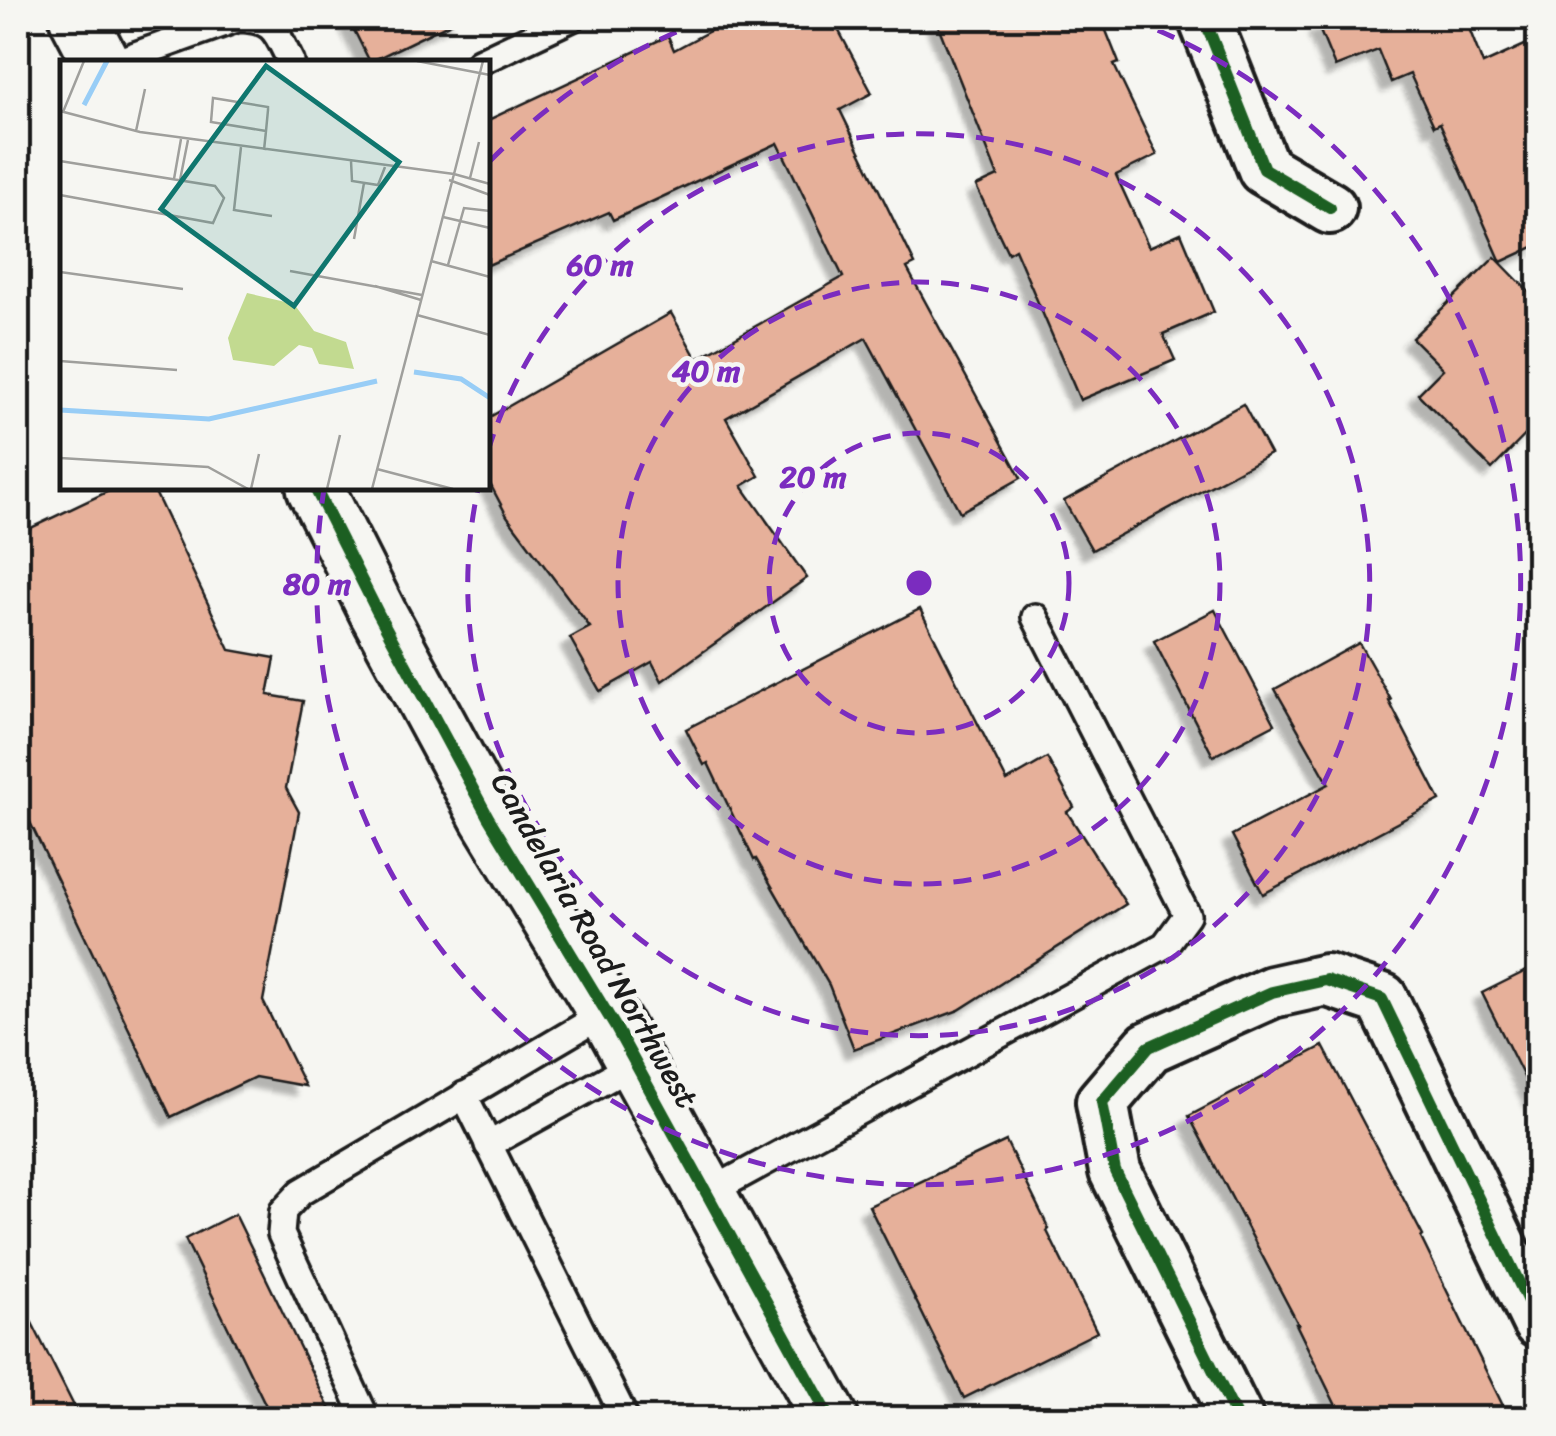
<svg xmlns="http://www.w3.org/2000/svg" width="1556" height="1436" font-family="Sriracha,sans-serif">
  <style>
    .building { fill: #e6b09a; stroke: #1c1c1c; stroke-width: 2.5; filter: url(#shadow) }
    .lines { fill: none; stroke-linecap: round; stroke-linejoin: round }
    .lane-casing { stroke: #1c1c1c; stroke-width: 32 }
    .street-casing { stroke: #1c1c1c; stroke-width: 58 }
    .secondary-casing { stroke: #1c1c1c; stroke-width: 62 }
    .lane { stroke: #f6f6f2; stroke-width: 25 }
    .street { stroke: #f6f6f2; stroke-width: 50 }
    .secondary { stroke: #f6f6f2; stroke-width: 55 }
    .cycleway-casing { stroke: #f6f6f2; stroke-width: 19 }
    .cycleway { stroke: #1b5e20; stroke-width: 12 }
    .ring { fill: none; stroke: #7b2cbf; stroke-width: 5; stroke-dasharray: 18 12 }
    .labels { text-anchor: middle; stroke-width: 9; stroke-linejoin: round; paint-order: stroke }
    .street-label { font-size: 32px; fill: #1c1c1c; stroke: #f6f6f2 }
    .inset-river { fill: none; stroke: #98cdf6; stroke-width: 5 }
    .inset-road { fill: none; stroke: #9f9f9c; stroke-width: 2.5 }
    .view { fill: #0f766e; fill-opacity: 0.15; stroke: #0f766e; stroke-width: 5 }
    .inset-edge { fill: none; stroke: #1c1c1c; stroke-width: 5 }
    .centre { fill: #7b2cbf; stroke: #f6f6f2; stroke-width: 5 }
    .ring-label { font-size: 30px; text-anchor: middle; font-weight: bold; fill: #7b2cbf; stroke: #f6f6f2; stroke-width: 9; stroke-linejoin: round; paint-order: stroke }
  </style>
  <defs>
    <filter id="shadow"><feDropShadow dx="-9" dy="9" stdDeviation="2.5" flood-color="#0004"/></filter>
  </defs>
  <rect width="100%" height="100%" fill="#f6f6f2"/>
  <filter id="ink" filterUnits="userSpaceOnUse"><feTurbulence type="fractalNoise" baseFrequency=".01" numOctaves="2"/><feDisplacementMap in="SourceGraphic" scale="20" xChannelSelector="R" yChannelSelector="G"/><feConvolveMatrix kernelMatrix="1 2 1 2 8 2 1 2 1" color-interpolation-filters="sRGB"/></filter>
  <g filter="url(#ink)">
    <!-- building -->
    <g class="building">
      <polygon points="348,18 461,18 370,62"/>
      <polygon points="734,18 832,18 872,93 840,110 915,264 907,268 1021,478 960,512 866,338 726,418 759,476 742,486 807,578 662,681 652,662 600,691 570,638 590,627 507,516 488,480 488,418 671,313 697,359 843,277 778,143 613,220 609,212 488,265 488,120 668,36 674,50"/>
      <polygon points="935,18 1101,18 1119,63 1114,65 1157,155 1116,175 1149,247 1181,233 1214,312 1163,334 1175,360 1080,400 1015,249 1008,253 976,186 998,176"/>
      <polygon points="1340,18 1465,18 1483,64 1538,39 1538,245 1501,262 1440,123 1434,126 1410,74 1391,82 1378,50 1335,67 1318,26"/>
      <polygon points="1495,257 1538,301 1538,422 1492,469 1418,394 1443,369 1412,338"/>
      <polygon points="1243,404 1270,454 1092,550 1064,501"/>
      <polygon points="115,488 153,488 230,650 275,658 268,695 303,701 286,788 299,812 263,1001 305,1086 255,1077 171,1117 18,797 18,534"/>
      <polygon points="920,609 1007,781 1047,758 1074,807 1067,812 1126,904 959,1010 854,1049 829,985 756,859 754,860 708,763 704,765 686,729"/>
      <polygon points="1215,610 1275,724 1213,756 1154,641"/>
      <polygon points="1359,643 1391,700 1389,701 1440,800 1263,894 1232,835 1329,784 1275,689"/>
      <polygon points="1538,965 1538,1105 1482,993"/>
      <polygon points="1323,1046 1423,1236 1421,1238 1509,1418 1342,1418 1296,1324 1298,1324 1189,1116"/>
      <polygon points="1006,1141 1049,1229 1047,1231 1097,1332 964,1398 869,1206"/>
      <polygon points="235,1214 334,1418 272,1418 185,1239"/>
      <polygon points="18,1295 80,1418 18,1418"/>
    </g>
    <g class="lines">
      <defs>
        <g id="lane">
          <path d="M116,62l123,-44c37,2 37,15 52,44"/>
          <polyline points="479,62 572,18"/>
          <polyline points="464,1095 625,1418"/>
          <polyline points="488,1145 636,1063"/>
          <polyline points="708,1193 1165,945 1187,915 1035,617"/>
          <polyline points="366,1418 281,1234 283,1211 301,1192 607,1012"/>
        </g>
        <g id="street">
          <polyline points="1204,18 1264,169 1330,208"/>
          <polyline points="1237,1418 1115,1171 1102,1102 1149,1047 1272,992 1326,980 1382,999 1538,1322"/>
        </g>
        <g id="secondary">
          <polyline points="78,18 101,62"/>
          <polyline points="315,488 378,613 488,817 616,1028 830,1418"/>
        </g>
      </defs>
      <!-- lane casing -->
      <use href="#lane" class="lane-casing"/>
      <!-- street casing -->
      <use href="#street" class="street-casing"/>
      <!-- secondary casing -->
      <use href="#secondary" class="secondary-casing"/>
      <!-- lane -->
      <use href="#lane" class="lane"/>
      <!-- street -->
      <use href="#street" class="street"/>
      <!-- secondary -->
      <use href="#secondary" class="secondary"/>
      <defs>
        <g id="cycleway">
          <polyline points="1204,18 1264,169 1330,208"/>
          <polyline points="315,488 378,613 488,817 616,1028 830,1418"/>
          <polyline points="1237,1418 1115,1171 1102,1102 1149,1047 1272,992 1326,980 1382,999 1538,1322"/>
        </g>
      </defs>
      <!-- cycleway casing -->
      <use href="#cycleway" class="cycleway-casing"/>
      <!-- cycleway -->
      <use href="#cycleway" class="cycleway"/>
    </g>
  </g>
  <!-- distance rings -->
  <g class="ring">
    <circle cx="919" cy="583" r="150"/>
    <circle cx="919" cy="583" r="301"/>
    <path d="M488 451A451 451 0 1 1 478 489"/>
    <path d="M490 161A602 602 0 0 1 708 19M1130 19A602 602 0 1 1 324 489"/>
  </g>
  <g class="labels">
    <!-- street labels -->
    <g class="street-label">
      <text transform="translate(595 940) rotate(60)" y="11">Candelaria Road Northwest</text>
    </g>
  </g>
  <!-- overview -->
  <g transform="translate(60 60)">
    <rect width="430" height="430" fill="#f6f6f2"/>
    <path d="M187,233l47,11 20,27 32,11 8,27 -35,-5 -7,-16 -13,-3 -25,21 -41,-6 -5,-22z" fill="#c2da90"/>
    <path class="inset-river" d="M24,45l23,-44M354,312l47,7 29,19M0,350l149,9 168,-38"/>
    <path class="inset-road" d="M357,1l73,14M0,51l80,21 314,42 36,10M3,52l21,-51M76,71l9,-42M181,87l-7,63 38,6M204,90l2,-19 2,-21v-3l-55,-9 -2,24 55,9M0,101l155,25 9,12 -11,25 -153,-28M291,101l1,20 26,4 7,-18M394,114l29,-113M410,118l9,-36M114,119l7,-40M120,120l8,-40M389,120l41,15M383,157l47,11M294,179l10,-56M371,201l59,16M388,205l16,-57 26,3M230,211l132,24M0,212l123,17M315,226l46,14M357,255l73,20M0,301l117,9M0,398l148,9 40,22M317,409l76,20M191,429l8,-35M267,429l13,-54M312,429l82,-315"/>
    <path class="view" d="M206,6l133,96 -105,144 -133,-97z"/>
    <rect width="430" height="430" class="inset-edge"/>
  </g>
  <circle cx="919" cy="583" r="15" class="centre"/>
  <g class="ring-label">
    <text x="600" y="275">60 m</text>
    <text x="706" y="381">40 m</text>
    <text x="813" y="487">20 m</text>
    <text x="317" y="594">80 m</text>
  </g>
  <!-- margin -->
  <rect width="1556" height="1436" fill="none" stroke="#f6f6f2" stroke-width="60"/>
  <rect x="30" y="30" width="1496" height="1376" fill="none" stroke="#1c1c1c" stroke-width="4" filter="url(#ink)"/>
</svg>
